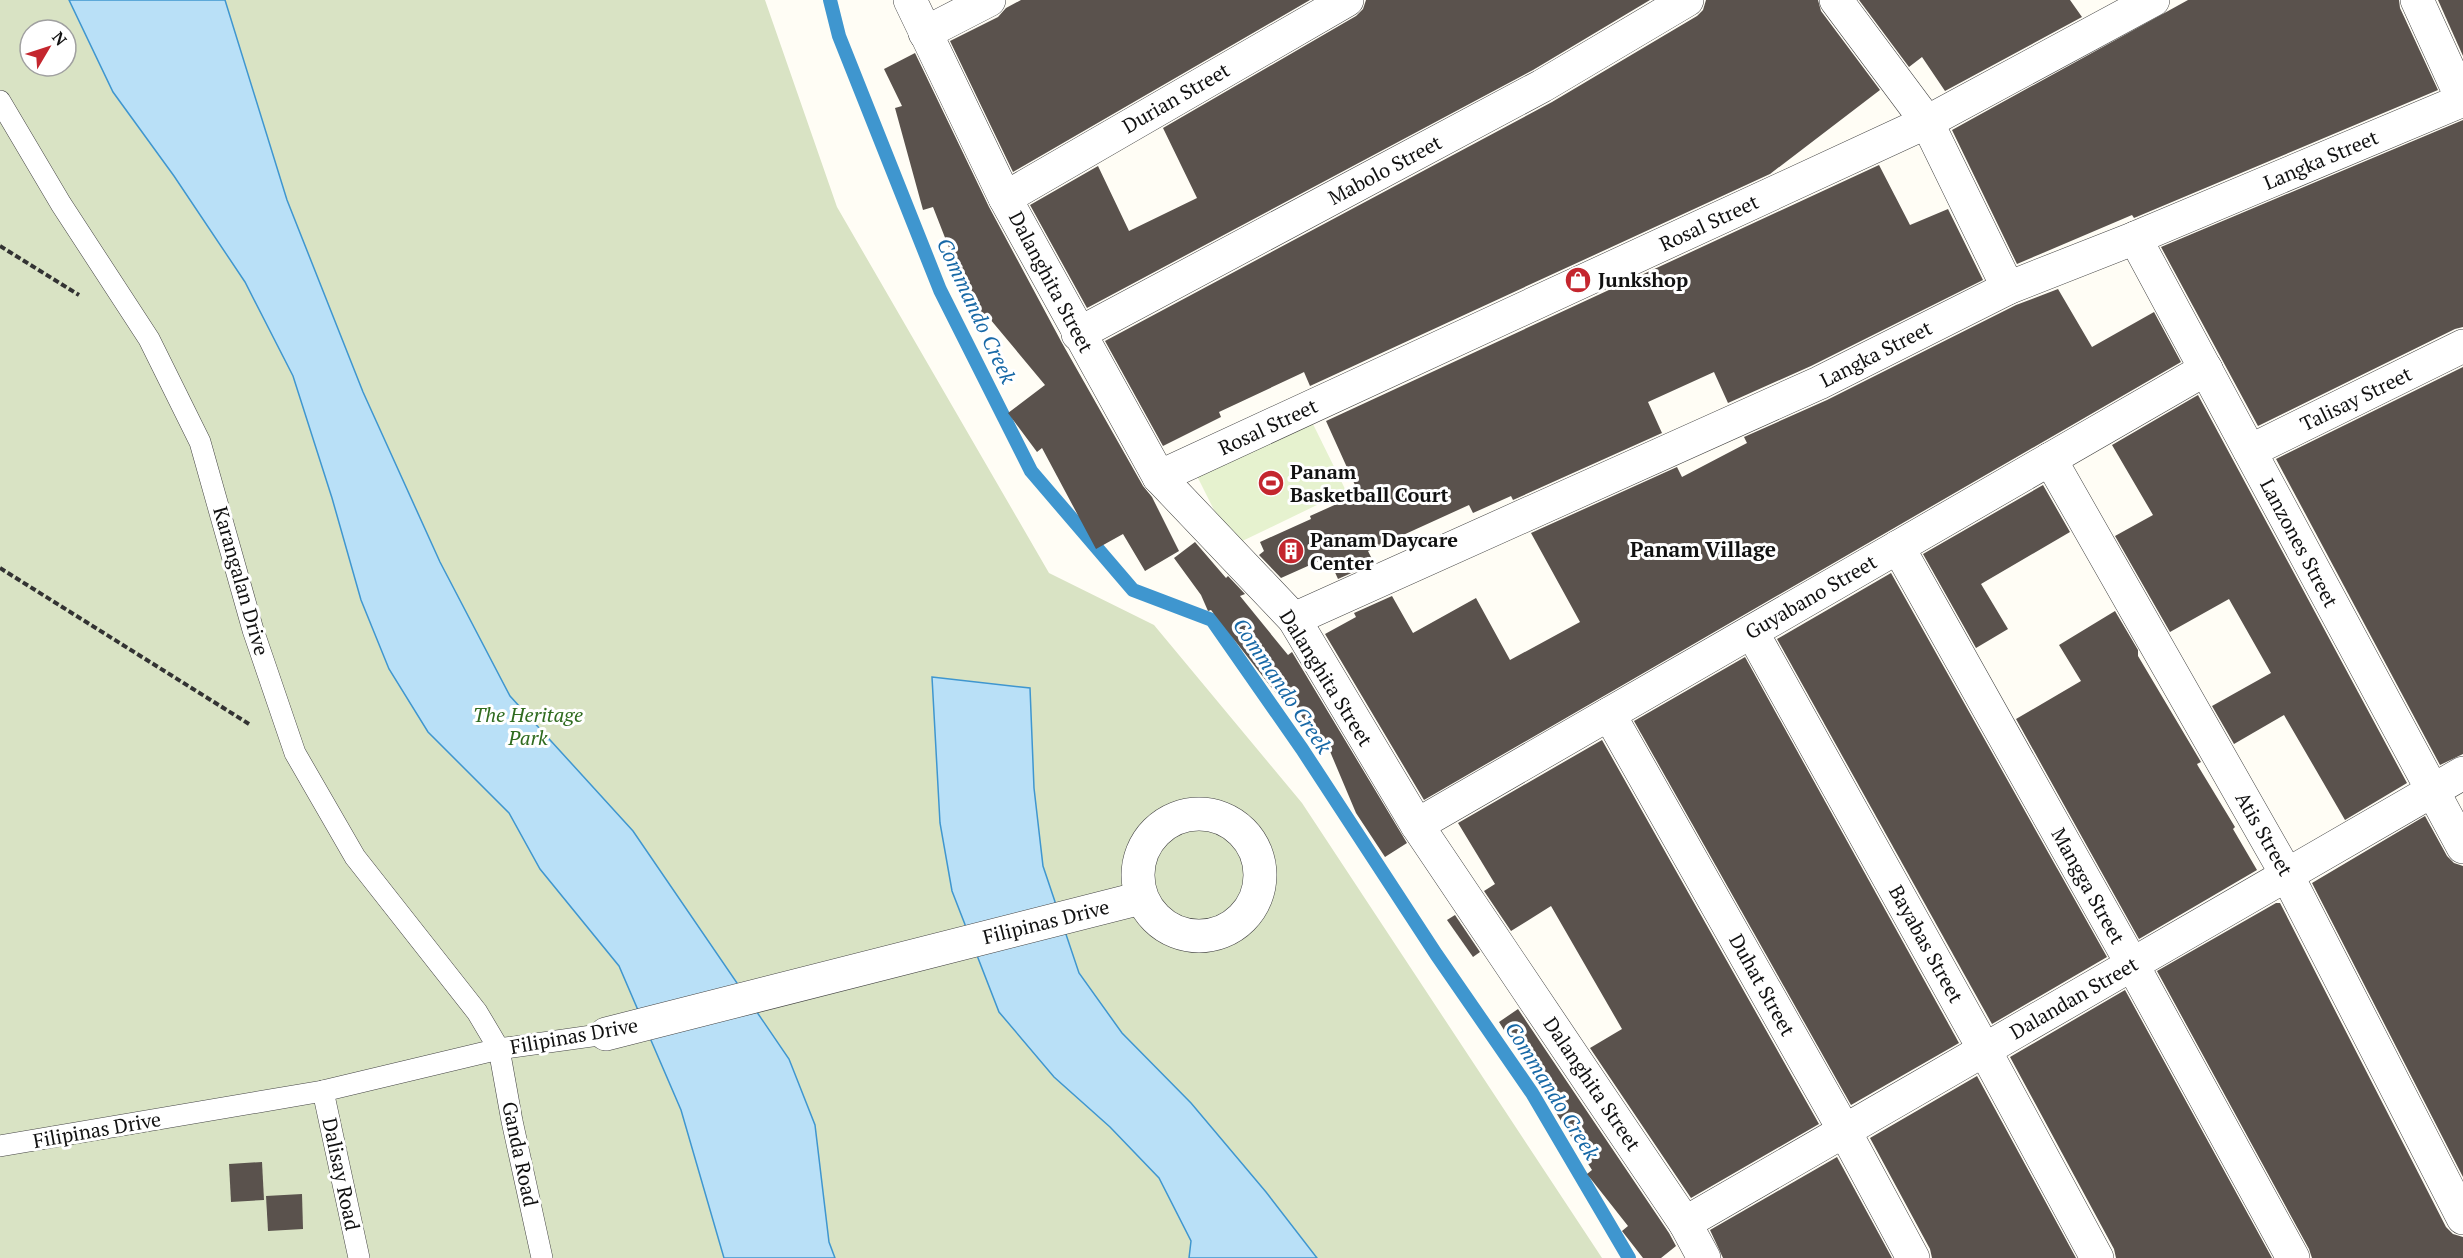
<svg xmlns="http://www.w3.org/2000/svg" width="2463" height="1258" font-family="'PT Serif',serif">
  <style>
    .cemetery { fill: #d9e3c4; fill-rule: evenodd }
    .pitch { fill: #e6f2cf }
    .water { fill: #b9e0f7; stroke: #3f96cf; stroke-width: 1.5 }
    .lines { fill: none; stroke-linecap: round; stroke-linejoin: round }
    .stream { stroke: #3f96cf; stroke-width: 14 }
    .building { fill: #5a524d }
    .service-casing { stroke: #444; stroke-width: 22 }
    .minor-casing { stroke: #444; stroke-width: 34 }
    .path { stroke: #333; stroke-width: 4; stroke-dasharray: 6 3; stroke-linecap: butt }
    .service { stroke: #fff; stroke-width: 21 }
    .minor { stroke: #fff; stroke-width: 33 }
    .labels { text-anchor: middle; stroke-width: 6; stroke-linejoin: round; paint-order: stroke }
    .street-label { font-size: 20px; fill: #111; stroke: #fff }
    .poi-label { font-size: 20px; font-weight: bold; fill: #111; stroke: #fff; text-anchor: start }
    .park-label { font-size: 20px; font-style: italic; fill: #2f6b1f; stroke: #fff }
    .water-label { font-size: 21px; font-style: italic; fill: #1768a6; stroke: #fff }
    .neighbourhood-label { font-size: 21px; font-weight: bold; fill: #111; stroke: #fff }
  </style>
  <rect width="100%" height="100%" fill="#fffdf5"/>
  <!-- cemetery -->
  <path class="cemetery" d="M0,0h765l72,207 212,366 105,52 148,178 300,455h-1602zM30,30h36v36h-36z"/>
  <!-- pitch -->
  <polygon class="pitch" points="1311,420 1346,491 1232,546 1197,476"/>
  <!-- water -->
  <g class="water">
    <polygon points="69,0 225,0 287,200 363,392 440,562 510,696 633,831 789,1059 815,1125 829,1242 835,1258 724,1258 681,1110 619,966 540,869 509,813 428,732 389,669 361,600 332,498 293,376 245,282 174,176 113,92"/>
    <polygon points="932,677 1030,688 1034,788 1043,866 1079,973 1122,1033 1191,1103 1266,1192 1317,1258 1189,1258 1191,1241 1159,1178 1110,1127 1054,1077 999,1012 952,891 940,823"/>
  </g>
  <g class="lines">
    <!-- stream -->
    <polyline class="stream" points="830,0 839,36 940,290 1031,471 1133,590 1212,620 1302,749 1436,954 1532,1093 1629,1258"/>
  </g>
  <!-- building -->
  <g class="building">
    <polygon points="1021,0 1310,0 1013,172 950,41 998,17 1006,8"/>
    <polygon points="1366,0 1650,0 1533,70 1087,308 1030,205 1098,166 1129,231 1197,198 1163,128 1356,16 1363,9"/>
    <polygon points="1706,0 1818,0 1821,11 1880,90 1770,174 1310,386 1304,372 1300,374 1219,412 1221,417 1163,446 1105,341 1552,102 1697,16 1703,10"/>
    <polygon points="1859,0 2070,0 2082,17 1945,91 1922,57 1909,67"/>
    <polygon points="2188,0 2399,0 2400,8 2438,90 2134,218 2132,215 2017,264 1952,130"/>
    <polygon points="2438,0 2463,0 2463,56"/>
    <polygon points="915,53 989,207 1062,343 1143,486 1152,497 1179,551 1145,571 1123,534 1096,549 1042,448 1037,452 1008,413 1045,385 990,319 983,324 956,285 962,281 933,207 923,210 895,108 902,106 884,69"/>
    <polygon points="2463,120 2463,327 2455,329 2258,426 2161,247"/>
    <polygon points="1879,165 1910,225 1948,209 1983,280 1811,366 1728,403 1714,372 1648,402 1662,433 1513,500 1511,496 1473,513 1469,505 1368,551 1374,563 1338,579 1328,557 1281,578 1259,555 1264,551 1260,542 1311,519 1310,516 1359,494 1326,421"/>
    <polygon points="2058,289 2092,347 2154,312 2181,362 1424,800 1325,634 1356,617 1354,613 1392,596 1413,633 1476,598 1510,660 1580,622 1531,533 1677,467 1682,477 1747,443 1744,437 1827,400 2016,305"/>
    <polygon points="2463,367 2463,754 2440,765 2276,459"/>
    <polygon points="2198,395 2407,783 2345,820 2284,715 2234,744 2212,706 2271,673 2229,599 2170,632 2115,536 2153,515 2112,445"/>
    <polygon points="2043,485 2070,532 1981,584 2008,629 1976,648 1923,554"/>
    <polygon points="1195,542 1226,578 1228,576 1245,594 1240,596 1288,655 1292,652 1407,843 1385,857 1356,813 1329,749 1321,753 1290,694 1282,701 1211,610 1208,611 1201,595 1174,558"/>
    <polygon points="1891,573 2107,957 1992,1024 1777,639"/>
    <polygon points="2115,611 2138,650 2138,656 2201,762 2197,764 2198,766 2235,827 2233,829 2257,870 2139,939 2016,719 2081,681 2059,645"/>
    <polygon points="1745,657 1959,1043 1851,1105 1634,721"/>
    <polygon points="1602,740 1819,1124 1691,1198 1590,1048 1622,1029 1551,906 1511,931 1484,891 1495,884 1458,823"/>
    <polygon points="2425,816 2447,856 2454,863 2463,866 2463,1177 2312,883"/>
    <polygon points="2276,903 2280,903 2446,1227 2453,1234 2463,1237 2463,1258 2312,1258 2309,1249 2157,971"/>
    <polygon points="1455,915 1480,952 1473,957 1447,920"/>
    <polygon points="2125,990 2272,1258 2116,1258 2114,1249 2010,1057"/>
    <polygon points="1518,1009 1669,1233 1676,1246 1661,1258 1643,1258 1622,1231 1628,1226 1587,1174 1592,1170 1499,1022"/>
    <polygon points="1977,1076 2076,1258 1932,1258 1930,1249 1870,1138"/>
    <polygon points="1837,1157 1892,1258 1723,1258 1710,1230"/>
    <polygon points="262,1162 264,1200 231,1202 229,1164"/>
    <polygon points="302,1194 303,1229 268,1231 266,1196"/>
  </g>
  <g class="lines">
    <defs>
      <g id="service">
        <polyline points="0,101 61,204 149,339 200,442 253,630 295,753 355,857 477,1012 499,1049 512,1121 542,1258"/>
        <polyline points="323,1091 359,1258"/>
        <polyline points="0,1146 323,1091 499,1049 606,1034"/>
      </g>
      <g id="minor">
        <polyline points="910,0 1005,198 1159,477 1294,619 1417,825 1685,1223 1704,1258"/>
        <polyline points="1836,0 1927,122 2008,288"/>
        <polyline points="2417,0 2463,101"/>
        <polyline points="925,33 989,0"/>
        <polyline points="1005,198 1347,0"/>
        <polyline points="2135,238 2463,847"/>
        <polyline points="1078,334 1542,86 1687,0"/>
        <polyline points="2250,451 2463,346"/>
        <polyline points="2050,459 2287,875 2463,1218"/>
        <polyline points="1159,477 1927,122 2153,0"/>
        <polyline points="1898,547 2132,964 2293,1258"/>
        <polyline points="1294,619 1819,383 2008,288 2135,238 2463,100"/>
        <polyline points="1752,632 1984,1049 2097,1258"/>
        <polyline points="1609,714 1844,1130 1913,1258"/>
        <circle cx="1199" cy="875" r="61"/>
        <polyline points="1417,825 2206,369"/>
        <polyline points="606,1034 1141,898"/>
        <polyline points="1685,1223 2463,773"/>
      </g>
    </defs>
    <!-- service casing -->
    <use href="#service" class="service-casing"/>
    <!-- minor casing -->
    <use href="#minor" class="minor-casing"/>
    <!-- path -->
    <g class="path">
      <polyline points="0,246 79,295"/>
      <polyline points="0,568 249,724"/>
    </g>
    <!-- service -->
    <use href="#service" class="service"/>
    <!-- minor -->
    <use href="#minor" class="minor"/>
  </g>
  <!-- icons -->
  <defs>
    <symbol id="shop-disc" viewBox="-11 -11 22 22"><circle r="9.5" fill="#c4262e" stroke="#fff"/><path d="M-5-2.5h2.3a2.7 3.5 0 0 1 5.4 0H5L5.5 6h-11ZM-1.5-2.5h3a1.5 2.3 0 0 0-3 0Z" fill="#fff"/></symbol>
    <symbol id="stadium-disc" viewBox="-11 -11 22 22"><circle r="9.5" fill="#c4262e" stroke="#fff"/><path d="M0-5a6.5 5 0 1 0 0 10a6.5 5 0 1 0 0-10ZM-3.5-1.8h7v3.6h-7Z" fill="#fff"/></symbol>
    <symbol id="building-disc" viewBox="-11 -11 22 22"><circle r="9.5" fill="#c4262e" stroke="#fff"/><path d="M-4-6H4V6H1V3H-1V6H-4ZM-2.5-4.3h1.7v1.8h-1.7ZM.8-4.3h1.7v1.8H.8ZM-2.5-1h1.7V.8h-1.7ZM.8-1h1.7V.8H.8Z" fill="#fff"/></symbol>
  </defs>
  <g fill-rule="evenodd">
    <use href="#shop-disc" x="1563" y="265" width="30" height="30"/>
    <use href="#stadium-disc" x="1256" y="468" width="30" height="30"/>
    <use href="#building-disc" x="1276" y="536" width="30" height="30"/>
  </g>
  <g class="labels">
    <!-- street labels -->
    <g class="street-label">
      <text transform="translate(1176 98) rotate(-30)" y="7">Durian Street</text>
      <text transform="translate(2321 160) rotate(-23)" y="7">Langka Street</text>
      <text transform="translate(1385 170) rotate(-28)" y="7">Mabolo Street</text>
      <text transform="translate(1709 223) rotate(-25)" y="7">Rosal Street</text>
      <text transform="translate(1051 282) rotate(62)" y="7">Dalanghita Street</text>
      <text transform="translate(1876 354) rotate(-27)" y="7">Langka Street</text>
      <text transform="translate(2356 399) rotate(-26)" y="7">Talisay Street</text>
      <text transform="translate(1268 427) rotate(-25)" y="7">Rosal Street</text>
      <text transform="translate(2299 543) rotate(62)" y="7">Lanzones Street</text>
      <text transform="translate(241 581) rotate(74)" y="7">Karangalan Drive</text>
      <text transform="translate(1811 597) rotate(-30)" y="7">Guyabano Street</text>
      <text transform="translate(1326 678) rotate(58)" y="7">Dalanghita Street</text>
      <text transform="translate(2264 834) rotate(60)" y="7">Atis Street</text>
      <text transform="translate(2088 886) rotate(61)" y="7">Mangga Street</text>
      <text transform="translate(1046 922) rotate(-14)" y="7">Filipinas Drive</text>
      <text transform="translate(1926 944) rotate(61)" y="7">Bayabas Street</text>
      <text transform="translate(1762 985) rotate(61)" y="7">Duhat Street</text>
      <text transform="translate(2074 998) rotate(-30)" y="7">Dalandan Street</text>
      <text transform="translate(574 1036) rotate(-10)" y="7">Filipinas Drive</text>
      <text transform="translate(1592 1084) rotate(56)" y="7">Dalanghita Street</text>
      <text transform="translate(97 1130) rotate(-10)" y="7">Filipinas Drive</text>
      <text transform="translate(520 1154) rotate(78)" y="7">Ganda Road</text>
      <text transform="translate(341 1174) rotate(78)" y="7">Dalisay Road</text>
    </g>
    <!-- poi labels -->
    <g class="poi-label">
      <text x="1598" y="287">Junkshop</text>
      <text x="1290" y="479">Panam<tspan x="1290" dy="23">Basketball Court</tspan></text>
      <text x="1310" y="547">Panam Daycare<tspan x="1310" dy="23">Center</tspan></text>
    </g>
    <!-- park labels -->
    <g class="park-label">
      <text x="528" y="722">The Heritage<tspan x="528" dy="23">Park</tspan></text>
    </g>
    <!-- water labels -->
    <g class="water-label">
      <text transform="translate(976 311) rotate(65)" y="7">Commando Creek</text>
      <text transform="translate(1282 686) rotate(56)" y="7">Commando Creek</text>
      <text transform="translate(1552 1091) rotate(58)" y="7">Commando Creek</text>
    </g>
    <!-- neighbourhood labels -->
    <g class="neighbourhood-label">
      <text x="1703" y="557">Panam Village</text>
    </g>
  </g>
  <!-- north arrow -->
  <g transform="translate(48 48) rotate(51)"><circle r="28" fill="#ffffff" stroke="#a0a0a0" stroke-width="1.5"/>
  <path d="M0-4.5L10 22L0 15L-10 22Z" fill="#c4262e"/>
  <text y="-9" font-size="16" font-weight="bold" text-anchor="middle" fill="#111111">N</text>
  </g>
</svg>
